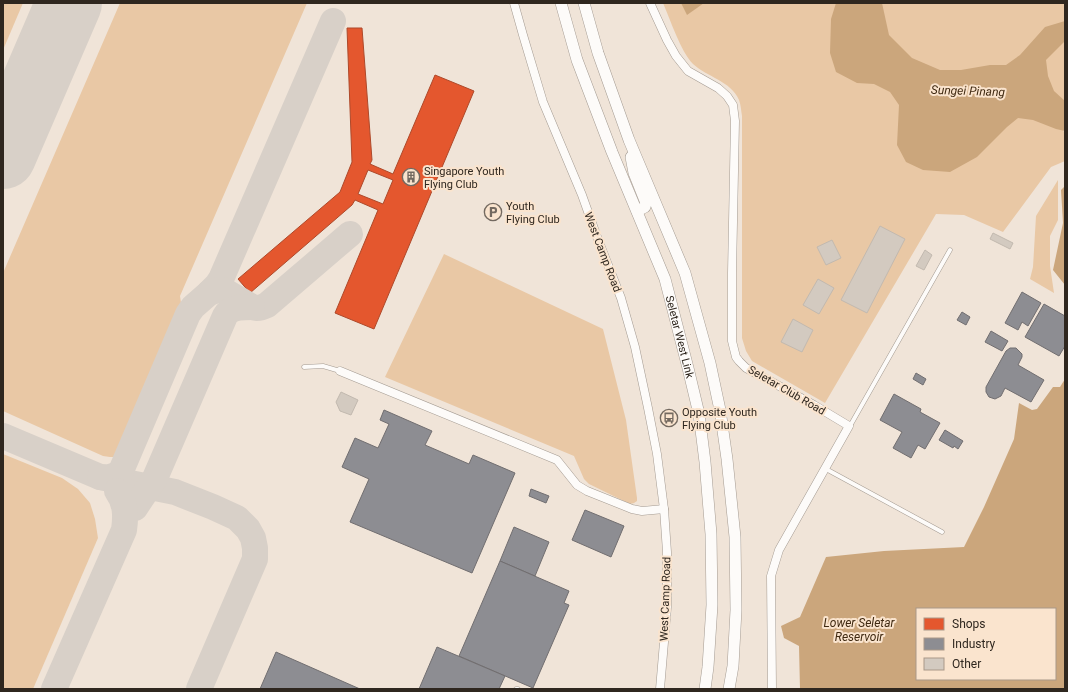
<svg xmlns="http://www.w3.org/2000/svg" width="1068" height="692" font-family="Roboto,sans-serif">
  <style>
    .green { fill: #e9c8a5 }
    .water { fill: #cba67c; fill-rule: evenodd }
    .shops { fill: #e4572e; stroke: #ae492a; fill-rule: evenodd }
    .industry { fill: #8d8d92; stroke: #716e70 }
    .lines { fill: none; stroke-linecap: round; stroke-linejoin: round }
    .taxiway { stroke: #d8d0c8; stroke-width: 26 }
    .runway { stroke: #d8d0c8; stroke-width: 66 }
    .building { fill: #d3cac0; stroke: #c2b9af }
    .lane-casing { stroke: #a49b92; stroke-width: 5 }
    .street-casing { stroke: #a49b92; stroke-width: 9 }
    .secondary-casing { stroke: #a49b92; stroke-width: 12 }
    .lane { stroke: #fdfbf9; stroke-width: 4 }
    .street { stroke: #fdfbf9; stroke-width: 8 }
    .secondary { stroke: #fdfbf9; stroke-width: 11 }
    .labels { text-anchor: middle; stroke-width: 4; stroke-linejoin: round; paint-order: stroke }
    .poi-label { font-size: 11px; fill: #2f271f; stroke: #fae4ce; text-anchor: start }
    .street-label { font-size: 11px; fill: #2f271f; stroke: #fae4ce }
    .water-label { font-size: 12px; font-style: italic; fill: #3f2911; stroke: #fae4ce }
  </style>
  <rect width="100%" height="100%" fill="#f0e4d8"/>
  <!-- green -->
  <g class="green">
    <polygon points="3,3 23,3 3,50"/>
    <polygon points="120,3 307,3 180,296 182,310 121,451 116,457 110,457 103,456 3,411 3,273"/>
    <path d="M663,3h402v124l-2,4 2,1v29l-14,6 -48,65 -39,-17 -28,-1 -111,189 -73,-42 -6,-10 -4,-13v-222c-1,-5 -1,-11 -3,-16 -8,-19 -32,-23 -46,-36 -12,-12 -23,-45 -30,-61z"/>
    <polygon points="1058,180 1058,220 1050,236 1050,266 1054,293 1030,279 1033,267 1036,216"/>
    <polygon points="444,254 603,329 626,420 637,498 637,501 634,503 630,504 589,484 584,479 574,456 385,377"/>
    <polygon points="3,454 62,478 78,489 90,503 95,519 98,538 33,689 3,689"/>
  </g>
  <!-- water -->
  <g class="water">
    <polygon points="681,3 704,3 687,15"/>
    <polygon points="836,3 882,3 889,35 912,58 940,70 961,70 990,65 1006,65 1020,55 1045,27 1065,21 1065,41 1046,60 1048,76 1054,91 1065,101 1065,131 1056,129 1033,120 1018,118 1007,127 977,157 950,172 923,170 906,162 897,145 899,105 890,92 874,84 857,83 836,72 830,53 831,19"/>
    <polygon points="1065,186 1065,285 1053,270 1063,223 1061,190"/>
    <path d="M1065,379v310h-265l-1,-43 -15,-8 -3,-12 19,-9 26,-60 58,-6 80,-4 20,-40 30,-68 5,-36 13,7 5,-1 16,-22h7zM917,609h138v70h-138z"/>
  </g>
  <!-- shops -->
  <path class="shops" d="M347,28h15l10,132 -2,4 23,10 42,-99 39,16 -100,238 -39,-16 43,-103 -23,-10 -3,5 -102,88 -12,-14 102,-87 12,-30zM368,170l25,10 -10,24 -25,-10z"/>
  <!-- industry -->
  <g class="industry">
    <polygon points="1022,292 1041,303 1028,326 1022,322 1018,330 1005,323"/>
    <polygon points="1044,304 1065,316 1065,346 1059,356 1025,337"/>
    <polygon points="962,312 970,317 966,325 957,320"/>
    <polygon points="991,331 1008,341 1002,351 985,342"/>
    <polygon points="1010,348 1016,348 1022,354 1022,357 1018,365 1044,380 1031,402 1005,388 1001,396 995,399 989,397 986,392 986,387 1006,351"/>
    <polygon points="916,373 926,379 923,385 913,379"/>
    <polygon points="894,394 921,409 920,412 940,423 925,449 918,445 911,458 893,448 902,432 880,420"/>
    <polygon points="384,410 432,431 425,445 469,464 473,455 515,473 472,573 350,522 369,479 342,467 355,438 378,448 389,424 380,420"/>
    <polygon points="945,430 963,441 958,449 954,446 953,448 939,440"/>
    <polygon points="531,489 549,496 546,503 529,496"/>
    <polygon points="585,510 624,526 611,557 572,540"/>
    <polygon points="514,527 549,542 535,576 500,561"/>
    <polygon points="500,561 569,591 564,603 569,605 533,688 459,656"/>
    <polygon points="437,647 505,676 499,689 419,689"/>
    <polygon points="276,652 360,689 260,689"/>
  </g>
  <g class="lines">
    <!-- taxiway -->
    <g class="taxiway">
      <polyline points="209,293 217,285 221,279 333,21"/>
      <polyline points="3,436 100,477 175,492 213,507 237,518 248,529 253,538 255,548 255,559 199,689"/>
      <path d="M100,477c9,1 14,0 21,-6l67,-157 5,-7 16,-14 8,-3h6l29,17c5,2 9,1 15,-2l83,-71"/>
      <path d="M135,508l20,-30 70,-162c5,-9 17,-9 27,-9"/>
      <path d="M54,689l70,-159c2,-14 2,-27 -7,-39"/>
    </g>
    <!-- runway -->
    <polyline class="runway" points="3,156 69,3"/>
  </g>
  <!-- building -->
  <g class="building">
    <polygon points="880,226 905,239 867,313 841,300"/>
    <polygon points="993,233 1013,243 1010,249 990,239"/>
    <polygon points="832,240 841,258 826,265 817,247"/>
    <polygon points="925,250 932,255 924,270 916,266"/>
    <polygon points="818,279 834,288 819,314 803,305"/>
    <polygon points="793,319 813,330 802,352 781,342"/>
    <polygon points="341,392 358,400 351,415 340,411 336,402"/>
  </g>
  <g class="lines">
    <defs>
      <g id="lane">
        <polyline points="304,367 323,366 340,371"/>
        <polyline points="850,426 950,250"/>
        <polyline points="826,469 942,532"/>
        <polyline points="516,689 518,689"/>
      </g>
      <g id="street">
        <polyline points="514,3 523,35 543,102 582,195 597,237 621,298 635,347 648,408 657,454 664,509 667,552 667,607 660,689"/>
        <polyline points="650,3 667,40 676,56 688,71 718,88 727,96 733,105 735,121 732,273 732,341 736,357 739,361 746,368 814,405 849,426 779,550 771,576 772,689"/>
        <polyline points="340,371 557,460 577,485 587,491 632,509 642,511 664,509"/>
      </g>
      <g id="secondary">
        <path id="s1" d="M561,3l16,57 35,92 53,127 23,89 11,46 6,48 6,72 1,71 -4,62 -3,22"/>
        <polyline points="584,3 598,53 629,140 685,273 710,363 720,410 727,459 735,537 736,610 733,666 729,689"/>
        <polyline points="631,157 634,173 646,203 645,207 637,211"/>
      </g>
    </defs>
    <!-- lane casing -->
    <use href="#lane" class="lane-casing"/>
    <!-- street casing -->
    <use href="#street" class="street-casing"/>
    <!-- secondary casing -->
    <use href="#secondary" class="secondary-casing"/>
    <!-- lane -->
    <use href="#lane" class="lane"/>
    <!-- street -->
    <use href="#street" class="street"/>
    <!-- secondary -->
    <use href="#secondary" class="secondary"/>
  </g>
  <!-- icons -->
  <defs>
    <symbol id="building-ring" viewBox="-11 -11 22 22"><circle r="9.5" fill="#fae4ce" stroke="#736960" stroke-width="1.5"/><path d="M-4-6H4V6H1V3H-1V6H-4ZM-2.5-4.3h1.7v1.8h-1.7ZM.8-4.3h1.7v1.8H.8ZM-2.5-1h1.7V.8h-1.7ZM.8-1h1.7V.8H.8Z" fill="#736960"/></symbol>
    <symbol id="parking-ring" viewBox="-11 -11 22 22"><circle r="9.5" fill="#fae4ce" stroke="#736960" stroke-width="1.5"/><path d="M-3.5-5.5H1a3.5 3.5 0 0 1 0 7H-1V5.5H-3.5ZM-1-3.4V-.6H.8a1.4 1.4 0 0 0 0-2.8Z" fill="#736960"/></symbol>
    <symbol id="bus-ring" viewBox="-11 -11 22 22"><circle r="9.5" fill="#fae4ce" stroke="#736960" stroke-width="1.5"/><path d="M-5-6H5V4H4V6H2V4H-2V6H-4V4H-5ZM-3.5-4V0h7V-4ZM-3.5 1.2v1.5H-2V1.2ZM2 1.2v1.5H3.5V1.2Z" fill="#736960"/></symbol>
  </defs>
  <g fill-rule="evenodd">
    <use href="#building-ring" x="401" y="167" width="20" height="20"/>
    <use href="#parking-ring" x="483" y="202" width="20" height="20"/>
    <use href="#bus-ring" x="659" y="408" width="20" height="20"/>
  </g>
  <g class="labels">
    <!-- poi labels -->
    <g class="poi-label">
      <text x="424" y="175">Singapore Youth<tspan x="424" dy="13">Flying Club</tspan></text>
      <text x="506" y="210">Youth<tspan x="506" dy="13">Flying Club</tspan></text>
      <text x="682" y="416">Opposite Youth<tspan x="682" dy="13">Flying Club</tspan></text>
    </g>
    <!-- street labels -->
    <g class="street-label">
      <text transform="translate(603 252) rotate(69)" y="4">West Camp Road</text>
      <text dy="4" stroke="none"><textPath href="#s1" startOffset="355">Seletar West Link</textPath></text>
      <text transform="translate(787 390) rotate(30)" y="4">Seletar Club Road</text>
      <text transform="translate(665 599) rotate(-88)" y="4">West Camp Road</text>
    </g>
    <!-- water labels -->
    <g class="water-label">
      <text transform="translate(968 91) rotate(2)" y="4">Sungei Pinang</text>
      <text x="859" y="627">Lower Seletar<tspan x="859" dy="14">Reservoir</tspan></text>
    </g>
  </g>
  <!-- border -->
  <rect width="1068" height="692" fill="none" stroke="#2f271f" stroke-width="8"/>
  <!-- legend -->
  <rect x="916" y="608" width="140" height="72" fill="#fae4ce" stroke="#a99888"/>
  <rect x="924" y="618" width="20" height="12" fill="#e4572e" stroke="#a99888"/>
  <text x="952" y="628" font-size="12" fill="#2f271f">Shops</text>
  <rect x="924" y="638" width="20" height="12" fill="#8d8d92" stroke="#a99888"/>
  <text x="952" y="648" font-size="12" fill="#2f271f">Industry</text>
  <rect x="924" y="658" width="20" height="12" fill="#d3cac0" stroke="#a99888"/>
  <text x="952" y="668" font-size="12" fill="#2f271f">Other</text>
</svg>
